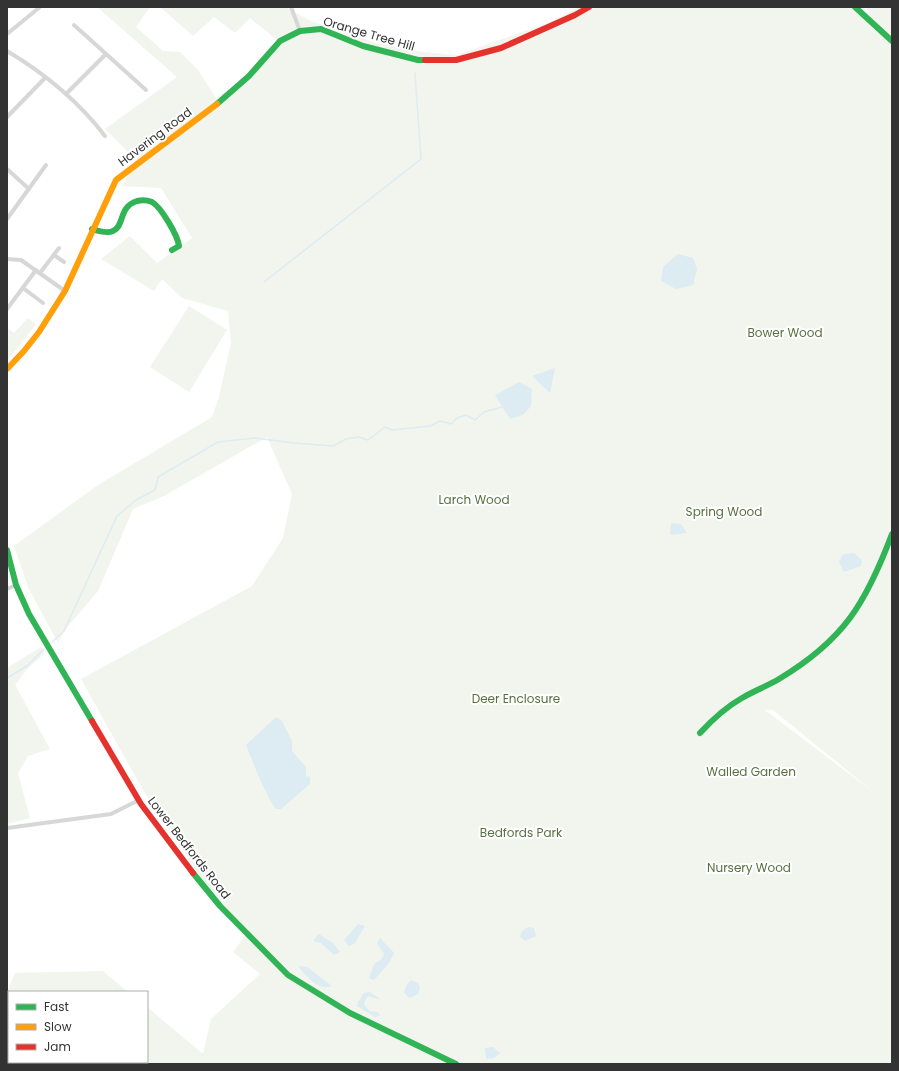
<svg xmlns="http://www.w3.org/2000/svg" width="899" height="1071" font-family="Poppins,sans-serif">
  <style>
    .green { fill: #f1f5ed; fill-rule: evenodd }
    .water { fill: #ddebf3 }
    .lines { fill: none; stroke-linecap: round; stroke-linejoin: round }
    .stream { stroke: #ddebf3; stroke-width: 1.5 }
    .street { stroke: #d7d7d7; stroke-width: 4 }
    .fast { stroke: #30b455; stroke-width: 6 }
    .slow { stroke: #ff9f0a; stroke-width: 6 }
    .jam { stroke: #e5322d; stroke-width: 6 }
    .labels { text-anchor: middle; stroke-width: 4; stroke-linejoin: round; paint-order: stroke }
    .street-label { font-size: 12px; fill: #333; stroke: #fff }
    .park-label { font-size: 12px; fill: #56703f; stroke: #fff }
  </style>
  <rect width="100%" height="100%" fill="#fff"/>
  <!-- green -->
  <g class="green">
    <path d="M97,7h53l-14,20 27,24 17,1 18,18 18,28 20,-14 44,-44h-3l-27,-22 -15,15 -21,-16 -21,19 -33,-29h125l26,14 65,22 47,9 34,3 91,-32 31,-16h272l41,37v1020h-885v-72l8,-19 88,-2 25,21h-119v70h138v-55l56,47 8,-35 49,-45 -27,-22 17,-23 -30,-23 -77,-116 -62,-111 171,-93 31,-48 9,-44 -25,-57 -103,59 -31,13 -35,82 -34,40 -6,12 -30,-56 -14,-41 84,-61 114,-68 7,-20 12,-54 -3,-32 -46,-13 -20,-19 -8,12 -53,-32 29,-23 27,27 35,-25 -31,-50 -39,-2 16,-29 -3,2 -30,-30 72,-52zM765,710h8l103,84z"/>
    <polygon points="866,7 892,7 892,37 871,18"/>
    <polygon points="189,306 227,330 189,392 150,367"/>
    <polygon points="28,318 36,324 7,361 7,328 14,333"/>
    <polygon points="41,647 45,653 27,669 15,685 50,749 28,756 18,773 30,818 7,824 7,668"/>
  </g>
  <!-- water -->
  <g class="water">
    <polygon points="678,254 693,258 697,269 693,285 676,289 661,281 663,267"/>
    <polygon points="555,368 550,393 532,376"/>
    <polygon points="519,382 532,389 531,406 523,415 510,419 495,395"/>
    <polygon points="671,523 681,524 687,533 670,535"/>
    <polygon points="854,553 862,560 861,566 844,572 839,562 843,554"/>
    <path d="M276,717l6,4 10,20v10l14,16v9l4,1v7l-29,25h-5c-13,-19 -21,-42 -30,-64z"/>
    <polygon points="358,924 365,926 355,943 349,946 344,940"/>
    <polygon points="528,927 534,928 536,936 525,941 520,937 521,932"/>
    <polygon points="319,934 333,943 340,952 334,955 321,943 313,941"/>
    <polygon points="380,938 394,953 389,963 374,980 369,978 374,964 381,960 384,954 377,943"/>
    <path d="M298,966l9,1 25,19c-13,6 -27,-11 -34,-20z"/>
    <polygon points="411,980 418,983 420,988 418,994 410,998 404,993 406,986"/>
    <path d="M370,992l11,8 -13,-4 -4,7c3,7 6,9 14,9l2,4 -5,1 -18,-11 1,-4 6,-9z"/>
    <polygon points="493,1047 500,1053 494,1058 486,1059 485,1048"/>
  </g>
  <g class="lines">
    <!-- stream -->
    <g class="stream">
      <polyline points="264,282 421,159 415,73"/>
      <polyline points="52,642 64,631 117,516 136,500 155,490 158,477 218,442 255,438 294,443 333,446 346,439 358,437 368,440 385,427 393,430 430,426 440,421 451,424 457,418 466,415 475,420 484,412 502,407"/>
      <polyline points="7,678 27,666 44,649"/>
    </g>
    <!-- street -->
    <g class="street">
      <polyline points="291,7 300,31"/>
      <polyline points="74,25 146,90"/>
      <polyline points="7,34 40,7"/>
      <path d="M7,51c37,22 72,51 98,85"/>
      <polyline points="66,94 106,54"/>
      <polyline points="7,117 45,78"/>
      <polyline points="7,169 29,189"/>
      <polyline points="7,219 46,165"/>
      <polyline points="54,255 64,262"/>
      <polyline points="7,259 21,260 65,291"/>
      <polyline points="40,273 59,248"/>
      <polyline points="23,288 43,303"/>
      <polyline points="7,309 36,270"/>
      <polyline points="7,589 16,585"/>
      <polyline points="7,828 111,814 139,800"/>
    </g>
    <!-- fast -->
    <g class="fast">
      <polyline points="855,7 892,41"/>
      <polyline points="217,104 249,76 280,41 300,31 321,29 363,46 418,60 425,60"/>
      <path d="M92,229c6,2 15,5 21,2 12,-5 5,-24 24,-30 5,-1 10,-1 15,1 9,5 26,34 27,44l-7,4"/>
      <polyline points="7,550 16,585 29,614 92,721"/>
      <path d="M700,733c12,-13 26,-26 42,-35 12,-7 25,-12 37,-19 65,-39 87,-76 113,-145"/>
      <polyline points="193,873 220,906 288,975 350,1013 456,1064"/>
    </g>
    <!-- slow -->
    <polyline class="slow" points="7,369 24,351 39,332 65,291 116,180 217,104"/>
    <!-- jam -->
    <g class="jam">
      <polyline points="425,60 456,60 501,48 575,15 589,7"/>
      <polyline points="92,721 141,804 193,873"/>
    </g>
  </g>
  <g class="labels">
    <!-- street labels -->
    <g class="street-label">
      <text transform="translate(369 34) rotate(16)" y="4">Orange Tree Hill</text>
      <text transform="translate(155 137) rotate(-37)" y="4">Havering Road</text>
      <text transform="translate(189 848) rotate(52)" y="4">Lower Bedfords Road</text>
    </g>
    <!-- park labels -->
    <g class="park-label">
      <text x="785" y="337">Bower Wood</text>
      <text x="474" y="504">Larch Wood</text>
      <text x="724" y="516">Spring Wood</text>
      <text x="516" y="703">Deer Enclosure</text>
      <text x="751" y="776">Walled Garden</text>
      <text x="521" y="837">Bedfords Park</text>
      <text x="749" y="872">Nursery Wood</text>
    </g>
  </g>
  <!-- border -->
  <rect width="899" height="1071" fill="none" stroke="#333333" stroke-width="16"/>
  <!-- legend -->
  <rect x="8" y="991" width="140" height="72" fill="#ffffff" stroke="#adadad"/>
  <rect x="16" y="1004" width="20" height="6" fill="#30b455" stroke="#adadad"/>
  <text x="44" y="1011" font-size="12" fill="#333333">Fast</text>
  <rect x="16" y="1024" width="20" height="6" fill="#ff9f0a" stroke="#adadad"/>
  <text x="44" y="1031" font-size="12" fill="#333333">Slow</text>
  <rect x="16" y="1044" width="20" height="6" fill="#e5322d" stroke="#adadad"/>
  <text x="44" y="1051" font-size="12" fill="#333333">Jam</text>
</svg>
